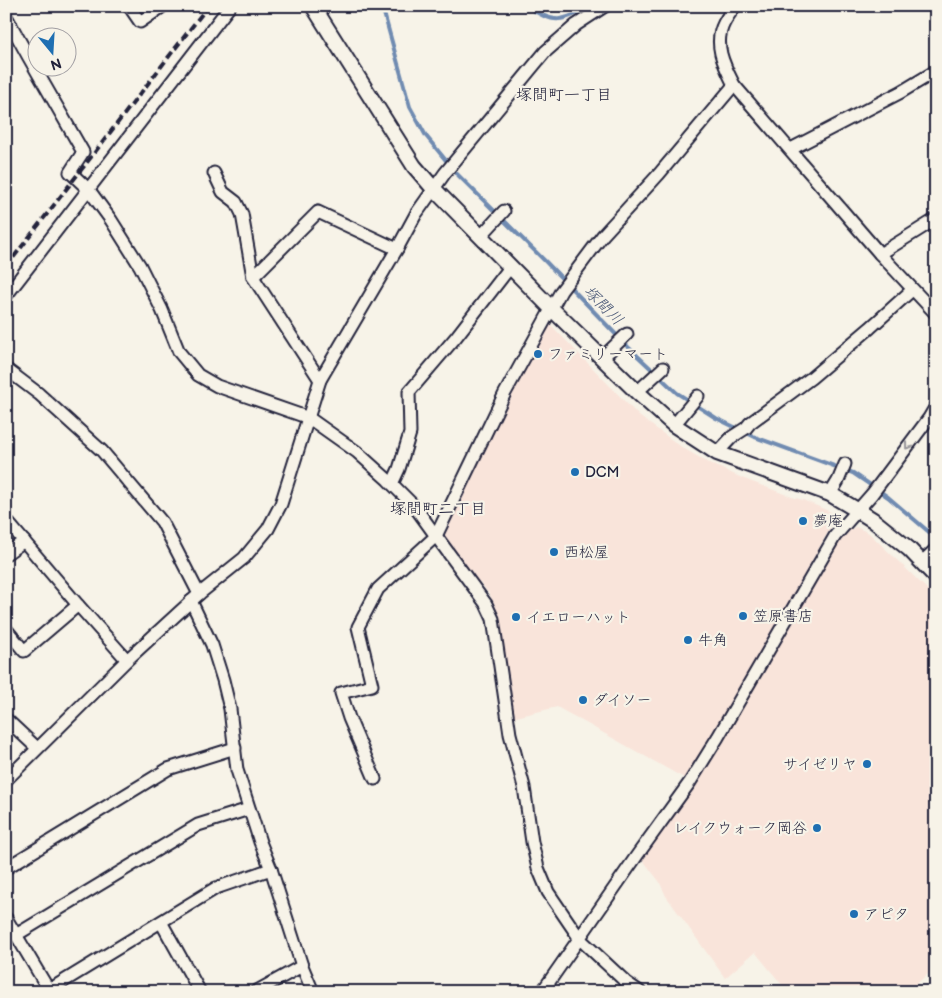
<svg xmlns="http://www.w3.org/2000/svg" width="942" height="998" font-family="'Balsamiq Sans','Klee One',sans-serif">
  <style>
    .built { fill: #f9e4da }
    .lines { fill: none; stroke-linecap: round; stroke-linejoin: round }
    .stream { stroke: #708bb1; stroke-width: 4 }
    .minor-casing { stroke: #22223b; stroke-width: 15 }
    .tertiary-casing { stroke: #22223b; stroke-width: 18 }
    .minor { stroke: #f7f3e8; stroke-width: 11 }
    .tertiary { stroke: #f7f3e8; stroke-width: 14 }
    .rail { stroke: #22223b; stroke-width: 4; stroke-dasharray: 8 4; stroke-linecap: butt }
    .oneway { stroke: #97959a }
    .poi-dot { fill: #1f6fb2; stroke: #f7f3e8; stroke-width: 2 }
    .labels { text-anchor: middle; stroke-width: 4.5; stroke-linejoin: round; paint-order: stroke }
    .poi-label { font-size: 15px; fill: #22223b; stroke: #f7f3e8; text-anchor: start }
    .neighbourhood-label { font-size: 16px; fill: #22223b; stroke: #f7f3e8 }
    .water-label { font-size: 16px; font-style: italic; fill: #495776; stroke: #f7f3e8 }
  </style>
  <rect width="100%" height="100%" fill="#f7f3e8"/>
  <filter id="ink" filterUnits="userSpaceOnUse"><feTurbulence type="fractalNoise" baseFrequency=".02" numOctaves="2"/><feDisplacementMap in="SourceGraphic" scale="10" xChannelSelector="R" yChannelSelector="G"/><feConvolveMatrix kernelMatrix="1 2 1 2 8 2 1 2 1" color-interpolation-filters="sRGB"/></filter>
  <g filter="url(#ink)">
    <!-- built -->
    <g class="built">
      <polygon points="550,324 639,416 683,448 707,462 742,478 792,497 803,500 831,512 834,521 759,656 719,726 684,778 557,707 512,718 498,618 495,606 490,595 480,582 477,583 443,538 443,531 468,481 548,325"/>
      <polygon points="856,527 869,533 925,587 936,599 936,967 907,992 863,992 858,987 852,992 788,992 755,952 725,978 666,896 659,881 642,859 730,728 806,595 846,532"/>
    </g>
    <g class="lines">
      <!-- stream -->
      <g class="stream">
        <polyline points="382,6 410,107 426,136 457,174 546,262 628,347 677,393 716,418 755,437 853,473 888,497 936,538"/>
        <path d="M527,6c27,19 35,16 63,0"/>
      </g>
      <defs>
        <g id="minor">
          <polyline points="129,6 140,22 163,6"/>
          <path d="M735,6c-4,6 -8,11 -11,17 -11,21 0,42 10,62l146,169 56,60"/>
          <polyline points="6,16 28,56 83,152 70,172 89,190 111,220 140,266 162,310 179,352 198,375 217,386 309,418 357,452 388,480 415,507 436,536 486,604 493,619 510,734 524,787 532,842 538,868 548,892 580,939 627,983 640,992"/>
          <polyline points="791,149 901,92 936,71"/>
          <polyline points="214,173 223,192 236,202 242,214 253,277 320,380"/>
          <polyline points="481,236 504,211"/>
          <polyline points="880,254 936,219"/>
          <polyline points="253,277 318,212 397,249"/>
          <polyline points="6,296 230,6"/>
          <polyline points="602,358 627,334"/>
          <polyline points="6,369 39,394 102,451 162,522 199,594"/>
          <polyline points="637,392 663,368"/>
          <polyline points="674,425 698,396"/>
          <polyline points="717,453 732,437 746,428 750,423 811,378 870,328 912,290"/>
          <polyline points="392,484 399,469 410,433 409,392 456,337 511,266"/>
          <polyline points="830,494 838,481 845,464"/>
          <polyline points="6,520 78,605 127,660"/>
          <polyline points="6,554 24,541"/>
          <polyline points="922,562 936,549"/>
          <polyline points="191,601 212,645 223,680 230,709 237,770 260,842 271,869 302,966 313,992"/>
          <polyline points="6,629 24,651 78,605"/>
          <polyline points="6,719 37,748"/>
          <polyline points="375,779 349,718 341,693 372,685 358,627 378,589 436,536 505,393 561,291 603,235 659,174 734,85"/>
          <polyline points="6,780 127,660 199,594 244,558 268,529 281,504 320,380 397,249 416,214 445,173 545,52 576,25 605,6"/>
          <polyline points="6,868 168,769 235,748"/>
          <polyline points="6,918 50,992"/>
          <polyline points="161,922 200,992"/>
          <polyline points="16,935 198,825 249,809"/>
          <polyline points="46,992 216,888 271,869"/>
          <polyline points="255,992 302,966"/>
          <polyline points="542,992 638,854 690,782 718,737 835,536 872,494 929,418 936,406"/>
        </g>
        <polyline id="tertiary" points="313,6 414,166 433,188 552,309 637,392 674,425 717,453 830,494 857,510 873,520 909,549 936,577"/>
      </defs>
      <!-- minor casing -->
      <use href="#minor" class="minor-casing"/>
      <!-- tertiary casing -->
      <use href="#tertiary" class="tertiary-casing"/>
      <!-- minor -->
      <use href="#minor" class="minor"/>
      <!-- tertiary -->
      <use href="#tertiary" class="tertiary"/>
      <!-- rail -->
      <polyline class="rail" points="6,267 208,6"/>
    </g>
    <!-- one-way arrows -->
    <defs><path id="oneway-chevron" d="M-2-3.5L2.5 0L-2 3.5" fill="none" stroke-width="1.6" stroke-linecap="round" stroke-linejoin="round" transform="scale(1.25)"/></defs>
    <use class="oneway" href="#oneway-chevron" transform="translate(908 446) rotate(127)"/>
  </g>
  <!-- markers -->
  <g class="poi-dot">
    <circle cx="538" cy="354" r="5"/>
    <circle cx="575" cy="472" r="5"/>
    <circle cx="803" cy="521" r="5"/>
    <circle cx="554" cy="552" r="5"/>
    <circle cx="743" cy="616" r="5"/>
    <circle cx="516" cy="617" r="5"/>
    <circle cx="688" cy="640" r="5"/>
    <circle cx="583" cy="700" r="5"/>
    <circle cx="867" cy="764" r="5"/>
    <circle cx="817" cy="828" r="5"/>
    <circle cx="854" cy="914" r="5"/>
  </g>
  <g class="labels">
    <!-- poi labels -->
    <g class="poi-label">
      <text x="548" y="359">ファミリーマート</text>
      <text x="585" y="477">DCM</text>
      <text x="813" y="526">夢庵</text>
      <text x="564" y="557">西松屋</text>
      <text x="753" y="621">笠原書店</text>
      <text x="526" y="622">イエローハット</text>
      <text x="698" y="645">牛角</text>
      <text x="593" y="705">ダイソー</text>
      <text x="857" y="769" text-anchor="end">サイゼリヤ</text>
      <text x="807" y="833" text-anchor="end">レイクウォーク岡谷</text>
      <text x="864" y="919">アピタ</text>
    </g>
    <!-- neighbourhood labels -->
    <g class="neighbourhood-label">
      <text x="564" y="100">塚間町一丁目</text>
      <text x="438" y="514">塚間町二丁目</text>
    </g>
    <!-- water labels -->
    <g class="water-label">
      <text transform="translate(604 305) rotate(45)" y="6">塚間川</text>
    </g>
  </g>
  <!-- margin -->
  <rect width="942" height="998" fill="none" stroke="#f7f3e8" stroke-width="25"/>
  <rect x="12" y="12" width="917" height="973" fill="none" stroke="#22223b" stroke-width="2" filter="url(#ink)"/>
  <!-- north arrow -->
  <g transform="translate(52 52) rotate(162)"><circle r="24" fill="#f7f3e8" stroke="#a29fa3"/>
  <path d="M0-4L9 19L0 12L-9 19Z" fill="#1f6fb2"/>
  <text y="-8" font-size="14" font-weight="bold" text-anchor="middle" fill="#22223b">N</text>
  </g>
</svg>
